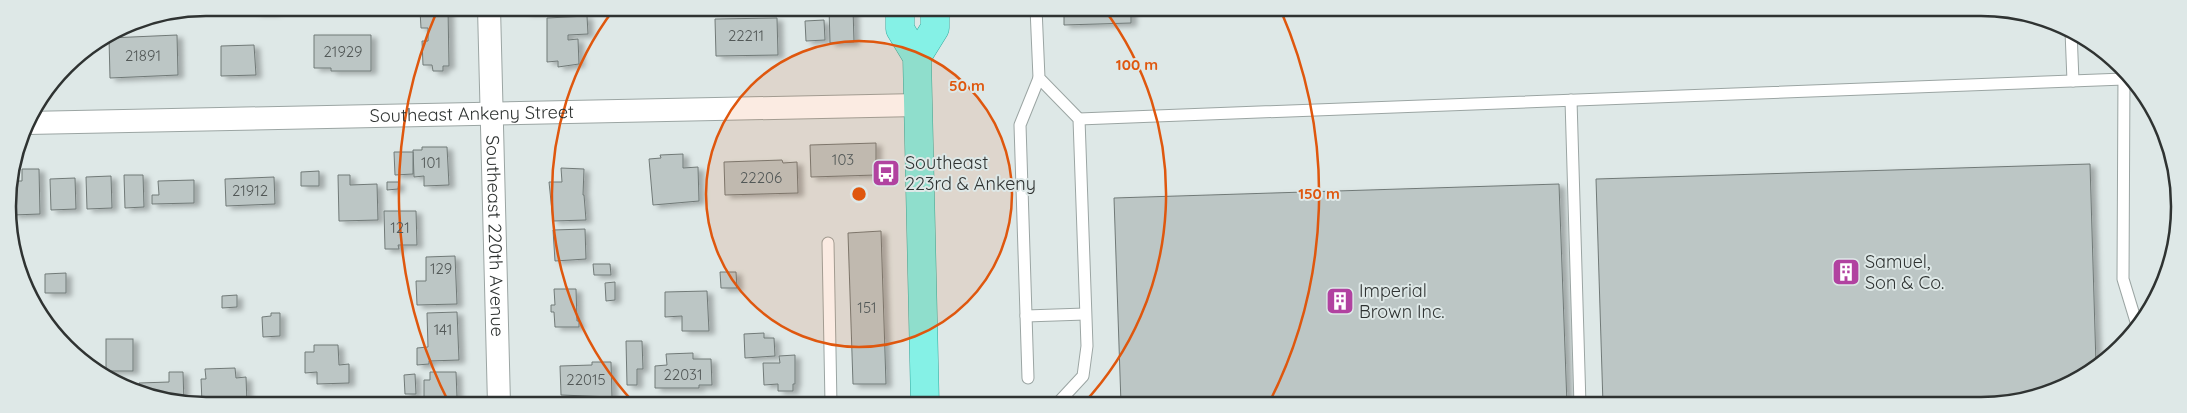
<svg xmlns="http://www.w3.org/2000/svg" width="2187" height="413" font-family="Quicksand,sans-serif">
  <style>
    .building { fill: #bcc6c5; stroke: #717a78; filter: url(#shadow) }
    .lines { fill: none; stroke-linecap: round; stroke-linejoin: round }
    .lane-casing { stroke: #9ba5a3; stroke-width: 13 }
    .street-casing { stroke: #9ba5a3; stroke-width: 24 }
    .primary-casing { stroke: #32a99d; stroke-width: 29 }
    .lane { stroke: #fff; stroke-width: 11 }
    .street { stroke: #fff; stroke-width: 22 }
    .primary { stroke: #85f1e6; stroke-width: 28 }
    .ring { fill: none; stroke: #df570e; stroke-width: 2.5 }
    .labels { text-anchor: middle; stroke-width: 4; stroke-linejoin: round; paint-order: stroke }
    .number-label { font-size: 15px; fill: #525857 }
    .street-label { font-size: 18px; fill: #2f3332; stroke: #dee8e7 }
    .poi-label { font-size: 18px; fill: #2f3332; stroke: #dee8e7; text-anchor: start }
    .rim { fill: none; stroke: #2f3332; stroke-width: 2.5 }
    .centre { fill: #df570e; stroke: #dee8e7; stroke-width: 2.5 }
    .ring-label { font-size: 15px; text-anchor: middle; font-weight: bold; fill: #df570e; stroke: #dee8e7; stroke-width: 4; stroke-linejoin: round; paint-order: stroke }
  </style>
  <defs>
    <filter id="shadow"><feDropShadow dx="5.5" dy="3" stdDeviation="2.5" flood-color="#0004"/></filter>
  </defs>
  <rect width="100%" height="100%" fill="#dee8e7"/>
  <!-- building -->
  <g class="building">
    <rect x="256" y="8" width="18" height="4"/>
    <polygon points="427,8 448,8 449,66 443,66 443,71 433,71 432,65 423,65 422,41 428,41 428,28 421,28 420,11 427,11"/>
    <polygon points="526,8 586,8 586,11 526,12"/>
    <polygon points="829,8 853,8 854,42 830,43"/>
    <polygon points="1064,8 1131,8 1131,23 1064,25"/>
    <polygon points="587,16 588,34 568,35 568,40 578,39 579,64 558,67 558,61 547,62 547,18"/>
    <polygon points="777,18 778,55 716,56 715,19"/>
    <polygon points="824,20 825,40 806,41 805,21"/>
    <polygon points="177,35 178,75 110,78 109,38"/>
    <polygon points="314,35 371,35 371,71 331,71 331,68 314,68"/>
    <polygon points="254,45 256,75 221,76 221,46"/>
    <polygon points="876,143 876,175 811,177 810,145"/>
    <polygon points="422,147 447,147 449,185 424,186 424,176 414,177 413,150 422,150"/>
    <polygon points="394,152 413,152 413,174 395,175"/>
    <polygon points="683,154 683,168 698,167 699,201 653,205 649,159 661,158 660,155"/>
    <polygon points="782,160 783,163 797,162 798,193 725,195 724,162"/>
    <polygon points="2090,164 2096,365 2068,385 2029,396 1726,405 1603,405 1596,179"/>
    <polygon points="561,168 584,169 583,195 584,195 586,220 553,221 549,182 562,182"/>
    <polygon points="22,169 39,169 40,214 13,215 12,181 22,181"/>
    <polygon points="319,171 319,186 301,186 301,172"/>
    <polygon points="124,175 143,175 144,207 125,208"/>
    <polygon points="338,175 350,175 350,185 377,184 378,220 339,221"/>
    <polygon points="111,176 112,208 87,209 86,177"/>
    <polygon points="274,177 275,204 226,206 225,179"/>
    <polygon points="75,178 76,209 51,210 50,179"/>
    <polygon points="194,180 194,203 152,204 152,195 159,195 158,181"/>
    <polygon points="387,182 399,182 398,189 387,190"/>
    <polygon points="1559,184 1567,405 1121,404 1114,198"/>
    <polygon points="384,211 416,211 417,245 398,245 399,249 385,249"/>
    <polygon points="585,229 586,259 555,261 553,230"/>
    <polygon points="881,231 886,384 853,384 848,233"/>
    <polygon points="455,256 457,304 417,305 416,281 426,281 426,257"/>
    <polygon points="593,264 610,264 611,275 594,275"/>
    <polygon points="720,272 736,272 737,288 721,288"/>
    <polygon points="66,273 66,293 45,293 45,274"/>
    <polygon points="615,282 615,300 606,301 605,283"/>
    <polygon points="554,289 576,289 577,321 579,321 579,327 555,327 554,312 551,312 551,305 555,305"/>
    <polygon points="707,291 709,331 682,331 682,316 665,317 665,292"/>
    <polygon points="237,295 237,307 222,308 222,296"/>
    <polygon points="457,312 459,360 429,361 429,364 417,365 417,348 428,347 427,313"/>
    <polygon points="271,313 280,313 280,336 263,337 262,317 271,316"/>
    <polygon points="764,333 764,338 774,338 775,356 745,358 744,334"/>
    <rect x="106" y="339" width="27" height="32"/>
    <polygon points="626,341 642,341 643,369 637,369 637,385 627,385"/>
    <polygon points="314,345 338,345 339,365 349,364 349,383 317,384 317,372 305,373 305,352 314,352"/>
    <polygon points="693,353 693,359 711,359 712,385 699,385 699,388 655,388 655,366 667,365 666,354"/>
    <polygon points="795,355 795,384 793,384 793,391 778,391 778,384 764,385 763,363 780,363 779,356"/>
    <polygon points="592,362 611,362 612,397 561,395 560,366 592,365"/>
    <polygon points="235,368 236,378 246,377 247,404 202,403 201,379 206,379 205,369"/>
    <polygon points="169,372 183,372 184,404 140,390 139,383 169,382"/>
    <polygon points="430,372 456,372 457,397 448,398 448,403 440,404 440,398 424,398 424,380 430,380"/>
    <polygon points="415,374 416,394 405,394 404,375"/>
  </g>
  <g class="lines">
    <defs>
      <g id="lane">
        <polyline points="1036,8 1039,78 1079,119 1087,346 1083,376 1057,404"/>
        <polyline points="2071,31 2073,81"/>
        <polyline points="2124,73 2123,279 2137,325"/>
        <polyline points="1571,100 1580,405"/>
        <polyline points="1079,119 2124,79"/>
        <polyline points="828,243 831,404"/>
        <polyline points="1026,316 1085,314"/>
        <polyline points="1028,378 1020,125 1039,78"/>
      </g>
      <g id="street">
        <path id="s1" d="M489,8l10,396"/>
        <path id="s2" d="M27,123l891,-18"/>
      </g>
      <g id="primary">
        <polyline points="900,8 900,29 917,57 925,404"/>
        <polyline points="917,57 935,28 935,8"/>
      </g>
    </defs>
    <!-- lane casing -->
    <use href="#lane" class="lane-casing"/>
    <!-- street casing -->
    <use href="#street" class="street-casing"/>
    <!-- primary casing -->
    <use href="#primary" class="primary-casing"/>
    <!-- lane -->
    <use href="#lane" class="lane"/>
    <!-- street -->
    <use href="#street" class="street"/>
    <!-- primary -->
    <use href="#primary" class="primary"/>
  </g>
  <!-- distance rings -->
  <circle cx="859" cy="194" r="153" fill="#df570e" fill-opacity=".12"/>
  <g class="ring">
    <circle cx="859" cy="194" r="153"/>
    <path d="M634 403A307 307 0 0 1 614 9M1104 9A307 307 0 0 1 1084 403"/>
    <path d="M449 403A460 460 0 0 1 437 11M1281 11A460 460 0 0 1 1269 403"/>
  </g>
  <!-- icons -->
  <defs>
    <symbol id="bus-square" viewBox="-11 -11 22 22"><rect x="-9" y="-9" width="18" height="18" rx="4" fill="#b142a0" stroke="#dee8e7"/><path d="M-5-6H5V4H4V6H2V4H-2V6H-4V4H-5ZM-3.5-4V0h7V-4ZM-3.5 1.2v1.5H-2V1.2ZM2 1.2v1.5H3.5V1.2Z" fill="#fff"/></symbol>
    <symbol id="building-square" viewBox="-11 -11 22 22"><rect x="-9" y="-9" width="18" height="18" rx="4" fill="#b142a0" stroke="#dee8e7"/><path d="M-4-6H4V6H1V3H-1V6H-4ZM-2.5-4.3h1.7v1.8h-1.7ZM.8-4.3h1.7v1.8H.8ZM-2.5-1h1.7V.8h-1.7ZM.8-1h1.7V.8H.8Z" fill="#fff"/></symbol>
  </defs>
  <g fill-rule="evenodd">
    <use href="#bus-square" x="870" y="157" width="32" height="32"/>
    <use href="#building-square" x="1830" y="256" width="32" height="32"/>
    <use href="#building-square" x="1324" y="285" width="32" height="32"/>
  </g>
  <g class="labels">
    <!-- number labels -->
    <g class="number-label">
      <text x="746" y="41">22211</text>
      <text x="343" y="57">21929</text>
      <text x="143" y="61">21891</text>
      <text x="843" y="165">103</text>
      <text x="431" y="168">101</text>
      <text x="761" y="183">22206</text>
      <text x="250" y="196">21912</text>
      <text x="400" y="233">121</text>
      <text x="441" y="274">129</text>
      <text x="867" y="313">151</text>
      <text x="443" y="335">141</text>
      <text x="683" y="380">22031</text>
      <text x="586" y="385">22015</text>
    </g>
    <!-- street labels -->
    <g class="street-label">
      <text dy="6" stroke="none"><textPath href="#s2" startOffset="445">Southeast Ankeny Street</textPath></text>
      <text dy="6" stroke="none"><textPath href="#s1" startOffset="228">Southeast 220th Avenue</textPath></text>
    </g>
    <!-- poi labels -->
    <g class="poi-label">
      <text x="905" y="169">Southeast<tspan x="905" dy="21">223rd &amp; Ankeny</tspan></text>
      <text x="1865" y="268">Samuel,<tspan x="1865" dy="21">Son &amp; Co.</tspan></text>
      <text x="1359" y="297">Imperial<tspan x="1359" dy="21">Brown Inc.</tspan></text>
    </g>
  </g>
  <!-- crop -->
  <path d="M0 0H2187V413H0ZM206 16H1981A190 190 0 0 1 2171 206V207A190 190 0 0 1 1981 397H206A190 190 0 0 1 16 207V206A190 190 0 0 1 206 16Z" fill="#dee8e7" fill-rule="evenodd"/>
  <path class="rim" d="M206 16H1981A190 190 0 0 1 2171 206V207A190 190 0 0 1 1981 397H206A190 190 0 0 1 16 207V206A190 190 0 0 1 206 16Z"/>
  <circle cx="859" cy="194" r="8" class="centre"/>
  <g class="ring-label">
    <text x="1137" y="70">100 m</text>
    <text x="967" y="91">50 m</text>
    <text x="1319" y="199">150 m</text>
  </g>
</svg>
